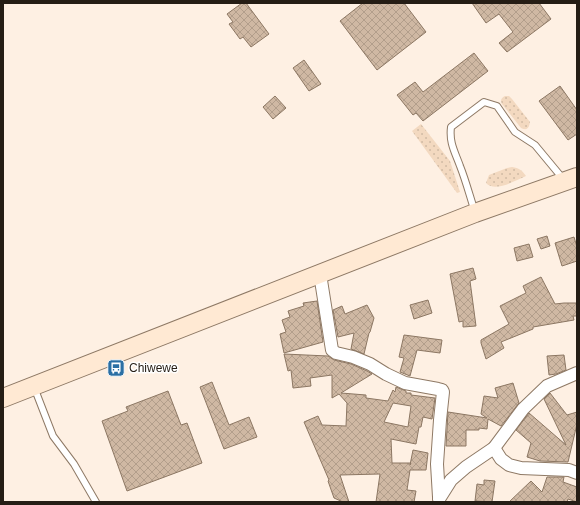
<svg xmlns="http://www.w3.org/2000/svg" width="580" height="505" font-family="Helvetica,sans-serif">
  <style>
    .grass { fill: url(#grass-dots) }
    .building { fill: url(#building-cross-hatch); stroke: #8c7763; fill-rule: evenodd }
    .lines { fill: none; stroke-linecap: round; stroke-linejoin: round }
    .lane-casing { stroke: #8e7965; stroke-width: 8 }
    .street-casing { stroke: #8e7965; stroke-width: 14 }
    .secondary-casing { stroke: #8e7965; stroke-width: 20 }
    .lane { stroke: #fff; stroke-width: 6 }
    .street { stroke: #fff; stroke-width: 12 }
    .secondary { stroke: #ffe9d3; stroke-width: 18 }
    .labels { text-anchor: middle; stroke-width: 3; stroke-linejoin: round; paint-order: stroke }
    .poi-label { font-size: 12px; fill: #251d15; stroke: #fff; text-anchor: start }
  </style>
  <defs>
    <pattern id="grass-dots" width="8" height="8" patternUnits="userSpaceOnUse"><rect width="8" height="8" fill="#f3d9c0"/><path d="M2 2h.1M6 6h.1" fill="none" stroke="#d0baa4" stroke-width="1.8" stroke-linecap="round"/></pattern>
    <pattern id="building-cross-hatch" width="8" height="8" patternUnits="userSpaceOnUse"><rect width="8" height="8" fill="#cfb8a3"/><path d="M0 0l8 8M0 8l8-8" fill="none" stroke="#b29e8b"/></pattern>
  </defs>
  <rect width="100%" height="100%" fill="#fef0e3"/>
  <!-- grass -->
  <g class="grass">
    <path d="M505,96h4l3,3 18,23c-1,6 -3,9 -9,6l-19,-24c-2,-3 -1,-6 3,-8z"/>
    <polygon points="421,124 450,161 460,192 457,193 412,131"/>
    <path d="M512,167c7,1 10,3 14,9 -10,4 -31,17 -40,7l3,-8 18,-7z"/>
  </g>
  <!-- building -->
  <g class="building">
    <polygon points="242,3 246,3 269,34 251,47 243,37 240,39 229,24 233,22 227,14"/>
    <polygon points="363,3 404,3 426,32 377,70 340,21"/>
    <polygon points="472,3 539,3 551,19 507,52 499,43 513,32 499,14 486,23"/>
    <polygon points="474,53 488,71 423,121 416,113 413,115 397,95 415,82 423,92"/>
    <polygon points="304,60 321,84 309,91 293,68"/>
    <polygon points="560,86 577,110 577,134 568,140 539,101"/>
    <polygon points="275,96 286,108 273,119 263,107"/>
    <polygon points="547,236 550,246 541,249 537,239"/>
    <polygon points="574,237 577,247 577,261 562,266 555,243"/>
    <polygon points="529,244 533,257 517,261 514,248"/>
    <polygon points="473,268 476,279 470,281 476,326 463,327 463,321 459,322 450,274"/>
    <polygon points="541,277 555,304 564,303 577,303 577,316 573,316 574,320 533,327 533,329 501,342 504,348 486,359 481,343 481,340 509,324 500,306 526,293 523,286"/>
    <polygon points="428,300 432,313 414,319 410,305"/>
    <polygon points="317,301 323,342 284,353 280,334 286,332 282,320 290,317 288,311 304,306 303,303"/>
    <polygon points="367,305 374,318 370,332 369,333 364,354 351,349 354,333 338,337 333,310 342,306 345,314"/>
    <polygon points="404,335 442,340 440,353 417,350 410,376 400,372 404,358 399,357"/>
    <path d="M284,354l44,2 6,4 17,4 16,7 5,3 -31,19 25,2v3l22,3 5,-11 2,2 1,-5 10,4v2h5v2l24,3 -3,21 -9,-2 -2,10h-2l-3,17 -25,-5 1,24h19l-1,2 3,-15 15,3 -2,17h-16l-3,20 9,1 -2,11h-38l4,-28 -40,1 9,27h-6l-9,-4 -6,-17 1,-1 -25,-58 14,-6 4,9 24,1 1,-23 -8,-9 -7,4v-23l-22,3 1,8 -18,2 -2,-18 -3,1zM393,403l18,3 -3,21 -24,-5z"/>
    <polygon points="564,355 566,370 556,374 549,375 547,356"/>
    <polygon points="212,382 229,425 249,417 257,437 224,449 200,387"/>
    <polygon points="513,383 519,403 501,426 488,419 487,429 479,428 479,430 466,430 466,446 446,446 448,412 487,418 481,414 484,396 498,398 495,388"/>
    <polygon points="168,391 181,425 187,423 202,463 127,491 102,421 128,411 126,407"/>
    <polygon points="550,393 567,415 577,412 577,424 568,462 540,461 527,457 531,443 516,430 529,413 566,445 544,399"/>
    <polygon points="547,477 564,477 563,482 577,487 577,502 568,499 567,502 509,502 531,481 542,492"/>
    <polygon points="484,480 495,481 492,502 475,501 477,484 484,485"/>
  </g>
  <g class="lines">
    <defs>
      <g id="lane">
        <path d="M475,212c-5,-15 -9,-31 -15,-46 -5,-14 -11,-23 -9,-39l33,-25 13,4 18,26 20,13 29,35"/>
        <polyline points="34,387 53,436 74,464 96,502"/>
      </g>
      <g id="street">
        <polyline points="320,274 332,350 336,353 353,357 370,364 386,374 405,383 438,389 442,390 443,392 440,420 437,464 439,497"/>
        <polyline points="494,448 501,459 509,465 521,468 569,470 577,473"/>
        <polyline points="439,499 451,480 466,467 494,448 523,409 547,386 577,373"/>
      </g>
      <polyline id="secondary" points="3,398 475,213 577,177"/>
    </defs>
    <!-- lane casing -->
    <use href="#lane" class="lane-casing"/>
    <!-- street casing -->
    <use href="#street" class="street-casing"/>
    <!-- secondary casing -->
    <use href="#secondary" class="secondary-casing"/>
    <!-- lane -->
    <use href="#lane" class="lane"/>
    <!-- street -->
    <use href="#street" class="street"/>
    <!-- secondary -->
    <use href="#secondary" class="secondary"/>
  </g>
  <!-- icons -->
  <defs>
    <symbol id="bus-square" viewBox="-11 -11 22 22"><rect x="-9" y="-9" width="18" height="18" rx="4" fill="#2b6fa4" stroke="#fff"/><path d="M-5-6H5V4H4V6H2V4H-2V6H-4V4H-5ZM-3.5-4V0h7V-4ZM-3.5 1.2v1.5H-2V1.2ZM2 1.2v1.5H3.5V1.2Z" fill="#fff"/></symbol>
  </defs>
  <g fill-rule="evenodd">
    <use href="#bus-square" x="106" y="358" width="20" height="20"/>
  </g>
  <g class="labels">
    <!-- poi labels -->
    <g class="poi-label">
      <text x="129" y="372">Chiwewe</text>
    </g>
  </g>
  <!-- border -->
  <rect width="580" height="505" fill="none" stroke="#251d15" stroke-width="8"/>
</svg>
